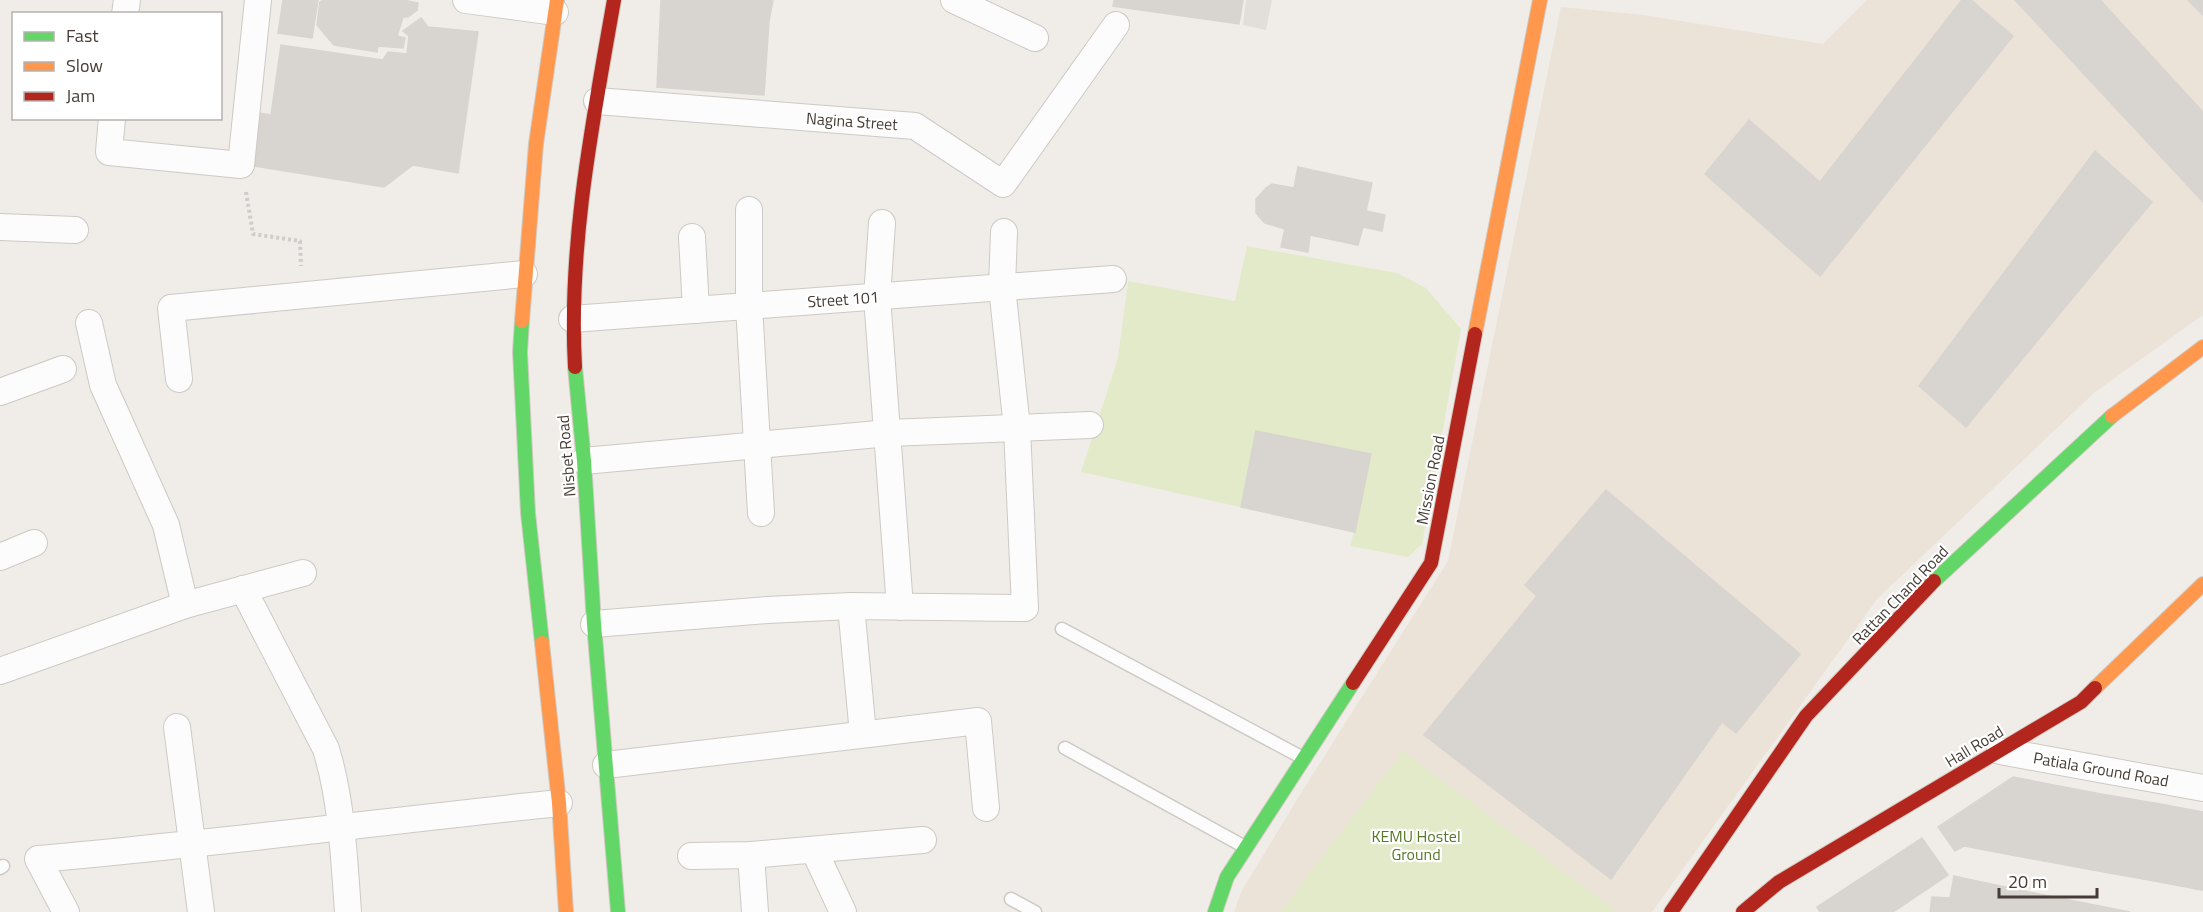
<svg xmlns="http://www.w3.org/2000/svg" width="2203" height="912" font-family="'Titillium Web',sans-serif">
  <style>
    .education { fill: #ebe2d8 }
    .green { fill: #e3eac9 }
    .parking { fill: #e2deda }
    .building { fill: #d8d4d0; stroke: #d8d4cf; stroke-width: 1.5 }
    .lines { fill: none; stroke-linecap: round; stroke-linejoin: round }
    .lane-casing { stroke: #cdc9c5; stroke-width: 15 }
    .street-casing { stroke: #cdc9c5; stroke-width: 28 }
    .fast-casing { stroke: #d1cac1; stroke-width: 16 }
    .slow-casing { stroke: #d1cac1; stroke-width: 16 }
    .jam-casing { stroke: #d1cac1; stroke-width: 16 }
    .path { stroke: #d1ccca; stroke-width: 4; stroke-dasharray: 3 3; stroke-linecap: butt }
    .lane { stroke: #fdfcfc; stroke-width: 12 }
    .street { stroke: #fdfcfc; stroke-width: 26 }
    .fast { stroke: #63d668; stroke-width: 14 }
    .slow { stroke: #ff974d; stroke-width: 14 }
    .jam { stroke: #b3261e; stroke-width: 14 }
    .labels { text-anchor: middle; stroke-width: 4.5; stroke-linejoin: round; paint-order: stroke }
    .street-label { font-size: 16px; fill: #463c35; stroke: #fff }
    .park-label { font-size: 16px; fill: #567928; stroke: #fff }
  </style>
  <rect width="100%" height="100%" fill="#f0ede9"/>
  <!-- education -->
  <polygon class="education" points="1867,0 2203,0 2203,315 2095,392 1877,599 1652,912 1234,912 1242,890 1306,785 1448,561 1561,7 1644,15 1823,44"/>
  <!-- green -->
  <g class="green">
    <polygon points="1247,246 1397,273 1426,288 1461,329 1422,544 1408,557 1350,546 1354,532 1081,472 1118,358 1128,281 1235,301"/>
    <polygon points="1403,751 1617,912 1280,912"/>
  </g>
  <!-- parking -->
  <polygon class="parking" points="1246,0 1272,0 1266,30 1243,25"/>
  <!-- building -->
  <g class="building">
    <polygon points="283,0 318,0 312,38 278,33"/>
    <polygon points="323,0 403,0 418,3 417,10 408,17 403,17 397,36 405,38 403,48 378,46 377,52 334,45 317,25 320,2"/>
    <polygon points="661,0 773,0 769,21 764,95 657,87"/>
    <polygon points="1114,0 1243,0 1239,24 1113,6"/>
    <polygon points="1962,0 1971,0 2013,36 1820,276 1705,174 1749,120 1820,182"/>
    <polygon points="2015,0 2100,0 2203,112 2203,202"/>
    <polygon points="2188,0 2203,0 2203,15"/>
    <polygon points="421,18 428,27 478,32 458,173 413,165 384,187 255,166 259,113 271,115 281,45 383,60 388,52 407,54 409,36 403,31"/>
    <polygon points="2095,151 2152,202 1966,427 1919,386"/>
    <polygon points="1298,167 1372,183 1366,211 1385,215 1382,231 1363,227 1358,245 1310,235 1308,252 1281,247 1285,229 1265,223 1261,219 1256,213 1256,199 1266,188 1272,184 1294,188"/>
    <polygon points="1256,431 1371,454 1355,532 1241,507"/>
    <polygon points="1606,490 1800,654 1736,733 1722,722 1611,879 1424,735 1537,596 1525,585"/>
    <polygon points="2013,777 2059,786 2044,861 1964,846 1955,851 1938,827"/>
    <polygon points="2059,786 2107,795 2092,870 2044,861"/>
    <polygon points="2107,795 2155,803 2143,879 2092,870"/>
    <polygon points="2155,803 2203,812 2203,856 2196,889 2143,879"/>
    <polygon points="1922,838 1948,875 1893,912 1820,912 1817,907"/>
    <polygon points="2203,856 2203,890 2196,889"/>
    <polygon points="1954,876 1972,880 1966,912 1930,912 1932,897 1950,898"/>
    <polygon points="1972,880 2044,895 2041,912 1966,912"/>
    <polygon points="2044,895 2130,912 2041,912"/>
  </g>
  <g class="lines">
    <defs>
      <g id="lane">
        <polyline points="1062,629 1303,758"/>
        <polyline points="1065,748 1245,847"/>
        <polyline points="0,868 3,866"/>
        <polyline points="1011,899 1035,912"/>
      </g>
      <g id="street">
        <polyline points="466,0 555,12"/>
        <polyline points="954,0 1035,38"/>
        <polyline points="125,14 127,0"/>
        <polyline points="597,101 915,126 1003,184 1116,25"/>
        <polyline points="112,118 109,152 241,165 258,0"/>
        <polyline points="749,210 749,306 761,513"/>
        <polyline points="882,223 877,297 900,607"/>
        <polyline points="0,227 75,230"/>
        <polyline points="692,237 696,310"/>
        <polyline points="572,319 1113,279"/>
        <polyline points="89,323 103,385 166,525 185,605"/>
        <polyline points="179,379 171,308 524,274"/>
        <polyline points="0,392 63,369"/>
        <polyline points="584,461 889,433 1090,425"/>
        <polyline points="0,557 34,543"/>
        <path d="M243,589l83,160c16,53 18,108 22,163"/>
        <polyline points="851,606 863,734"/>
        <polyline points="594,624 767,610 851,606 1025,608 1017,428 1002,287 1004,232"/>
        <polyline points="0,671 185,605 303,573"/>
        <polyline points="177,727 201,912"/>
        <polyline points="2000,751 2203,788"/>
        <polyline points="606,765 978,721 986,808"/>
        <polyline points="814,850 843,912"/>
        <polyline points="751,855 755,912"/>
        <polyline points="691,856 751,855 923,840"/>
        <path d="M66,912l-28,-53c174,-15 347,-38 521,-56"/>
      </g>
      <g id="fast">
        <polyline points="522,321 520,352 528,513 542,643"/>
        <polyline points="575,367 584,461 594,624 618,912"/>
        <polyline points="1934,581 2112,416"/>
        <polyline points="1215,912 1227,877 1353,683"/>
      </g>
      <g id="slow">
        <polyline points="522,321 536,144 557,0"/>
        <polyline points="1475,334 1540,0"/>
        <polyline points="2112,416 2203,347"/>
        <polyline points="542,643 559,803 566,912"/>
        <polyline points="2095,688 2203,584"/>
      </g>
      <g id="jam">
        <path d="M575,367c-7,-122 18,-247 39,-367"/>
        <polyline points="1353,683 1431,563 1475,334"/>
        <polyline points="1671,912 1806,716 1934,581"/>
        <polyline points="1743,912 1779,882 2081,702 2095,688"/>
      </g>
    </defs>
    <!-- lane casing -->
    <use href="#lane" class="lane-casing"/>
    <!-- street casing -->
    <use href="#street" class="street-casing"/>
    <!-- fast casing -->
    <use href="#fast" class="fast-casing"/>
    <!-- slow casing -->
    <use href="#slow" class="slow-casing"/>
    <!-- jam casing -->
    <use href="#jam" class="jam-casing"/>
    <!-- path -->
    <polyline class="path" points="246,192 253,234 300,241 301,266"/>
    <!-- lane -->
    <use href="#lane" class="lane"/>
    <!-- street -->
    <use href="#street" class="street"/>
    <!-- fast -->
    <use href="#fast" class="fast"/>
    <!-- slow -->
    <use href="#slow" class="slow"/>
    <!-- jam -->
    <use href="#jam" class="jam"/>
  </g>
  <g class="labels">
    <!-- street labels -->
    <g class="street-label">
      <text transform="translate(852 121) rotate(4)" y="6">Nagina Street</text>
      <text transform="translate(843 299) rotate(-4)" y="6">Street 101</text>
      <text transform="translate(566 456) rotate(-95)" y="6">Nisbet Road</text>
      <text transform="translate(1430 480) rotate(-79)" y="6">Mission Road</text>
      <text transform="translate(1900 595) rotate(-46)" y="6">Rattan Chand Road</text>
      <text transform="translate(1974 746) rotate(-31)" y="6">Hall Road</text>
      <text transform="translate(2101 769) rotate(10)" y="6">Patiala Ground Road</text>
    </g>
    <!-- park labels -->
    <g class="park-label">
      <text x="1416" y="842">KEMU Hostel<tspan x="1416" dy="18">Ground</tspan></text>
    </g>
  </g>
  <!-- legend -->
  <rect x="12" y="12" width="210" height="108" fill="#ffffff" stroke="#b5b1ae" stroke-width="1.5"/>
  <rect x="24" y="32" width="30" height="9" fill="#63d668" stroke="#b5b1ae" stroke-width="1.5"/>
  <text x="66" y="42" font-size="18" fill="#463c35">Fast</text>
  <rect x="24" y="62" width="30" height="9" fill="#ff974d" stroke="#b5b1ae" stroke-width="1.5"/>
  <text x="66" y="72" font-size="18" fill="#463c35">Slow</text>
  <rect x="24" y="92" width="30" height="9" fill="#b3261e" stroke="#b5b1ae" stroke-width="1.5"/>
  <text x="66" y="102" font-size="18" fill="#463c35">Jam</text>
  <!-- scale -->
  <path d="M1999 888v9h98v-9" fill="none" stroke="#463c35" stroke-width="3"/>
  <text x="2008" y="888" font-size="18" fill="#463c35" stroke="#ffffff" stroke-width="4.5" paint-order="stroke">20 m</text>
</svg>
